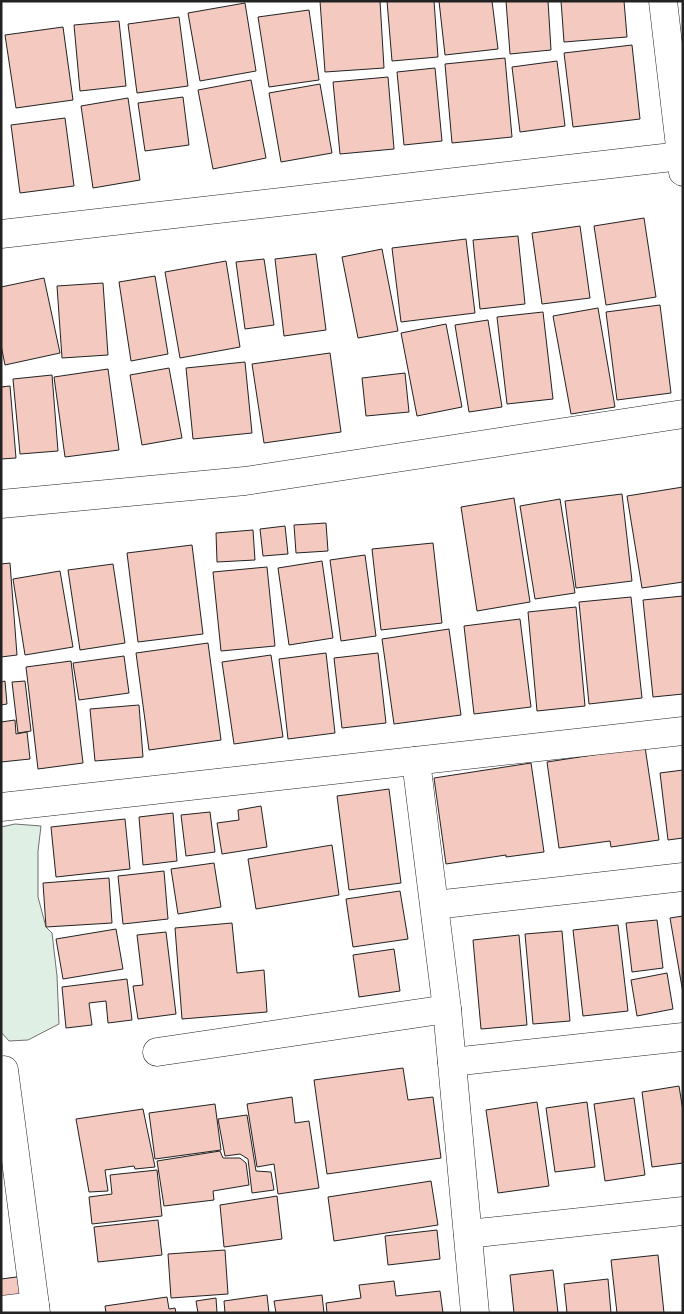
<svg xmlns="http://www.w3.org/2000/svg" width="684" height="1314" font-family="'Public Sans',sans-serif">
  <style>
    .green { fill: #e0efe3; stroke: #6f6f6f }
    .building { fill: #f3c9c0; stroke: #222 }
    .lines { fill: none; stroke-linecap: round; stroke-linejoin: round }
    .minor-casing { stroke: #222; stroke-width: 29 }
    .minor { stroke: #fff; stroke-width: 28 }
  </style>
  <rect width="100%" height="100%" fill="#fff"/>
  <!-- green -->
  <polygon class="green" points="15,824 41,826 38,851 38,897 46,927 52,933 57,976 59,1024 28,1040 9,1041 1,1032 1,827"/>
  <!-- building -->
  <g class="building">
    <polygon points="320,1 380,1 384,68 325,72"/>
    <polygon points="387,1 434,1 438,57 392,61"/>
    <polygon points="439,1 492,1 498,49 445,55"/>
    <polygon points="506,1 548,1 551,50 510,54"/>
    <polygon points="561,1 624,1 627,37 564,42"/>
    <polygon points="245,3 256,71 200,81 188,13"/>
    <polygon points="309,10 319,80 269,87 258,17"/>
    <polygon points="179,17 188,86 137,93 128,24"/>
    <polygon points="119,21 126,86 80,91 74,25"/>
    <polygon points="63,27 73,100 16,108 5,35"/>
    <polygon points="632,45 640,119 573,127 564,53"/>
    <polygon points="505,58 512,137 452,143 445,64"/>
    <polygon points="557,61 565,126 520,132 512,67"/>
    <polygon points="435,68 442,141 404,145 397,72"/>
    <polygon points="388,77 394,149 340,154 333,82"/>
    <polygon points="251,80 266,158 213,169 198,90"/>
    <polygon points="320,84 332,153 281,162 269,93"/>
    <polygon points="183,97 189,145 145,151 138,103"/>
    <polygon points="128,98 140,180 93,188 81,106"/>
    <polygon points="65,118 74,186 20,193 11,125"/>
    <polygon points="644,218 656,297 606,305 594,226"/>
    <polygon points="580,226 590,298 542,304 532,233"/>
    <polygon points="518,236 525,304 480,309 473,240"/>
    <polygon points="466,239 475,313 401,322 392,248"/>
    <polygon points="382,249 398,331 358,338 342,257"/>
    <polygon points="316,254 326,330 284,336 275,259"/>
    <polygon points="264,259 274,325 245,329 236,262"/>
    <polygon points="226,261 240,347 180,358 165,272"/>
    <polygon points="155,276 168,354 131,361 119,282"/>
    <polygon points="44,278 60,353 5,365 1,345 1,287"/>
    <polygon points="103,283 108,355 62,358 57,286"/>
    <polygon points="660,305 671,393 617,400 606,312"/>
    <polygon points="598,308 615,407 571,414 553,316"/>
    <polygon points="543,312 553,399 507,404 497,317"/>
    <polygon points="488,320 502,407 469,412 455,325"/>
    <polygon points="446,324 462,407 417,416 401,333"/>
    <polygon points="330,353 341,432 264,443 252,364"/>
    <polygon points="245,362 252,433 193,439 186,368"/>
    <polygon points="169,368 182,438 142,445 130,375"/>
    <polygon points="108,369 119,450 65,457 54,377"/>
    <polygon points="405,373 409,412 366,416 362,378"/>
    <polygon points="52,375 58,451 20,454 13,379"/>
    <polygon points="10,386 16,458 1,459 1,387"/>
    <polygon points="683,487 683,582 642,588 627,496"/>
    <polygon points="622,494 632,581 576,588 565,501"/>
    <polygon points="514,498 530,602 477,611 461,507"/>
    <polygon points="560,499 575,593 535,599 520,506"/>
    <polygon points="326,523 328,551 296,553 294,525"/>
    <polygon points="285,526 288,554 263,556 260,529"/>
    <polygon points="253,530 255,560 217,562 216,533"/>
    <polygon points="433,543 442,623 381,630 372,549"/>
    <polygon points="192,545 203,634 138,642 127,553"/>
    <polygon points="365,555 376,636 341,641 330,560"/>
    <polygon points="322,561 333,638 289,645 278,568"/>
    <polygon points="10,563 17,655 1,657 1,564"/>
    <polygon points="113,564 125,643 80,650 68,570"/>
    <polygon points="267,567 275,646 221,651 213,572"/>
    <polygon points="60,571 73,647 25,655 13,579"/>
    <polygon points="683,596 683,694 653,697 643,600"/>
    <polygon points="631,597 642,698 589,704 579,602"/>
    <polygon points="576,607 585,706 537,711 528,612"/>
    <polygon points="520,619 531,707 474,714 464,626"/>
    <polygon points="449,629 461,715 394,724 382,639"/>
    <polygon points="208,643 221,740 149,750 136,653"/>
    <polygon points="326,653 335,733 288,739 279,659"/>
    <polygon points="378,653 386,723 342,728 334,658"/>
    <polygon points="271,655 283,737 234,744 222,662"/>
    <polygon points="124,656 129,693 79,700 73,663"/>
    <polygon points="71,661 83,763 38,769 26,667"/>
    <polygon points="5,681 7,704 1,705 1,682"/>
    <polygon points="25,681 31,731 18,733 12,682"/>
    <polygon points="139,705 143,757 95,761 90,709"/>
    <polygon points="15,720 16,734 27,732 30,759 1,762 1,722"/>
    <polygon points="645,747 659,840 611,847 610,841 559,848 547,762"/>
    <polygon points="531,763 544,852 506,857 506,855 446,864 434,778"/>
    <polygon points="683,770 683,838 668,840 660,773"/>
    <polygon points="389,789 401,883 349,890 337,796"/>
    <polygon points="261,806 267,847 222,854 217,823 239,820 238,810"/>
    <polygon points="210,812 215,852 186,856 181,815"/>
    <polygon points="173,813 177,861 143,865 139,817"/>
    <polygon points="125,819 130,869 56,877 51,827"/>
    <polygon points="332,845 339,895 256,909 248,859"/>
    <polygon points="214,863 221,907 178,914 171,869"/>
    <polygon points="164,871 168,919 123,924 118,876"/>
    <polygon points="109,878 112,923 46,927 43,883"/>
    <polygon points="400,891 408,939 353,947 346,899"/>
    <polygon points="683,916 683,993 670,918"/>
    <polygon points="657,920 663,968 632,972 626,923"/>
    <polygon points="232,923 237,973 264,970 267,1012 182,1019 175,928"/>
    <polygon points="618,925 628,1011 583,1016 573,930"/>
    <polygon points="116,929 123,969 63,979 56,939"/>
    <polygon points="562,931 570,1021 533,1024 525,934"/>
    <polygon points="166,932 176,1014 138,1019 133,986 143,985 137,935"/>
    <polygon points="519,935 527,1025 481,1029 473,940"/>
    <polygon points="394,949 400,991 359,997 353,955"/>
    <polygon points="667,973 673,1009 637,1016 631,980"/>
    <polygon points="127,979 132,1020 108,1023 106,1001 89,1003 92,1025 66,1028 62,987"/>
    <polygon points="403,1068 408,1100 433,1097 441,1158 327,1174 314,1080"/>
    <polygon points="679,1086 683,1111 683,1163 652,1167 642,1092"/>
    <polygon points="292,1097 295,1123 309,1121 319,1188 278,1194 274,1164 257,1167 247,1104"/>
    <polygon points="634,1098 645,1175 605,1181 594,1104"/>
    <polygon points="537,1102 549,1186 498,1193 486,1110"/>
    <polygon points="587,1102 595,1167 555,1172 546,1108"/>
    <polygon points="215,1104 221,1150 155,1159 149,1113"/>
    <polygon points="143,1109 155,1167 135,1169 134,1166 105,1170 108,1191 89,1192 76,1119"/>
    <polygon points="247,1115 256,1171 271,1172 274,1190 252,1193 248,1159 240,1154 225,1156 218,1119"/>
    <polygon points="220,1151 223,1158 240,1158 246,1163 249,1185 213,1191 214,1200 164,1206 157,1161"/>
    <polygon points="157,1170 162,1216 92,1224 89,1197 112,1194 110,1175"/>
    <polygon points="431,1181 438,1225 334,1241 328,1197"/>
    <polygon points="277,1196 282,1239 224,1247 220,1205"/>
    <polygon points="158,1220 162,1255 98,1262 94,1227"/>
    <polygon points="437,1230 440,1259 388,1265 385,1236"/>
    <polygon points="225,1250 228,1294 171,1298 168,1254"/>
    <polygon points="658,1255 664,1313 617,1313 611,1260"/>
    <polygon points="553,1270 558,1313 514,1313 510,1275"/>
    <polygon points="24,1276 27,1301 1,1304 1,1279"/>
    <polygon points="608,1279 611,1313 567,1313 564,1284"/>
    <polygon points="394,1281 396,1296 440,1291 443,1313 327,1313 326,1303 361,1298 359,1285"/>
    <polygon points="267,1295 269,1313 225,1313 224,1301"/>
    <polygon points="322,1295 324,1313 276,1313 274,1301"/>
    <polygon points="167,1297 169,1309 175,1308 176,1313 106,1313 105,1306"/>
    <polygon points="216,1298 217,1313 198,1313 196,1301"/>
  </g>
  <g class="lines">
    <defs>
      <g id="minor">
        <polyline points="663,1 683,172"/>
        <polyline points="1,234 681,156"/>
        <polyline points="1,504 245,481 683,414"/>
        <polyline points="416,761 447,1009 475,1313"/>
        <polyline points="1,807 683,731"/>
        <polyline points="435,905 683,877"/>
        <polyline points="157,1052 447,1009"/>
        <polyline points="452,1062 683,1037"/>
        <polyline points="1,1071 4,1070 36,1313"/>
        <polyline points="468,1234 683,1211"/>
        <polyline points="1,1310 35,1306"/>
      </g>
    </defs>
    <!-- minor casing -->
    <use href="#minor" class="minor-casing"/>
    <!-- minor -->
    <use href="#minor" class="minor"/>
  </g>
  <!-- border -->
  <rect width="684" height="1314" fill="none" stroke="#222222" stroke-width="5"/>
</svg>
